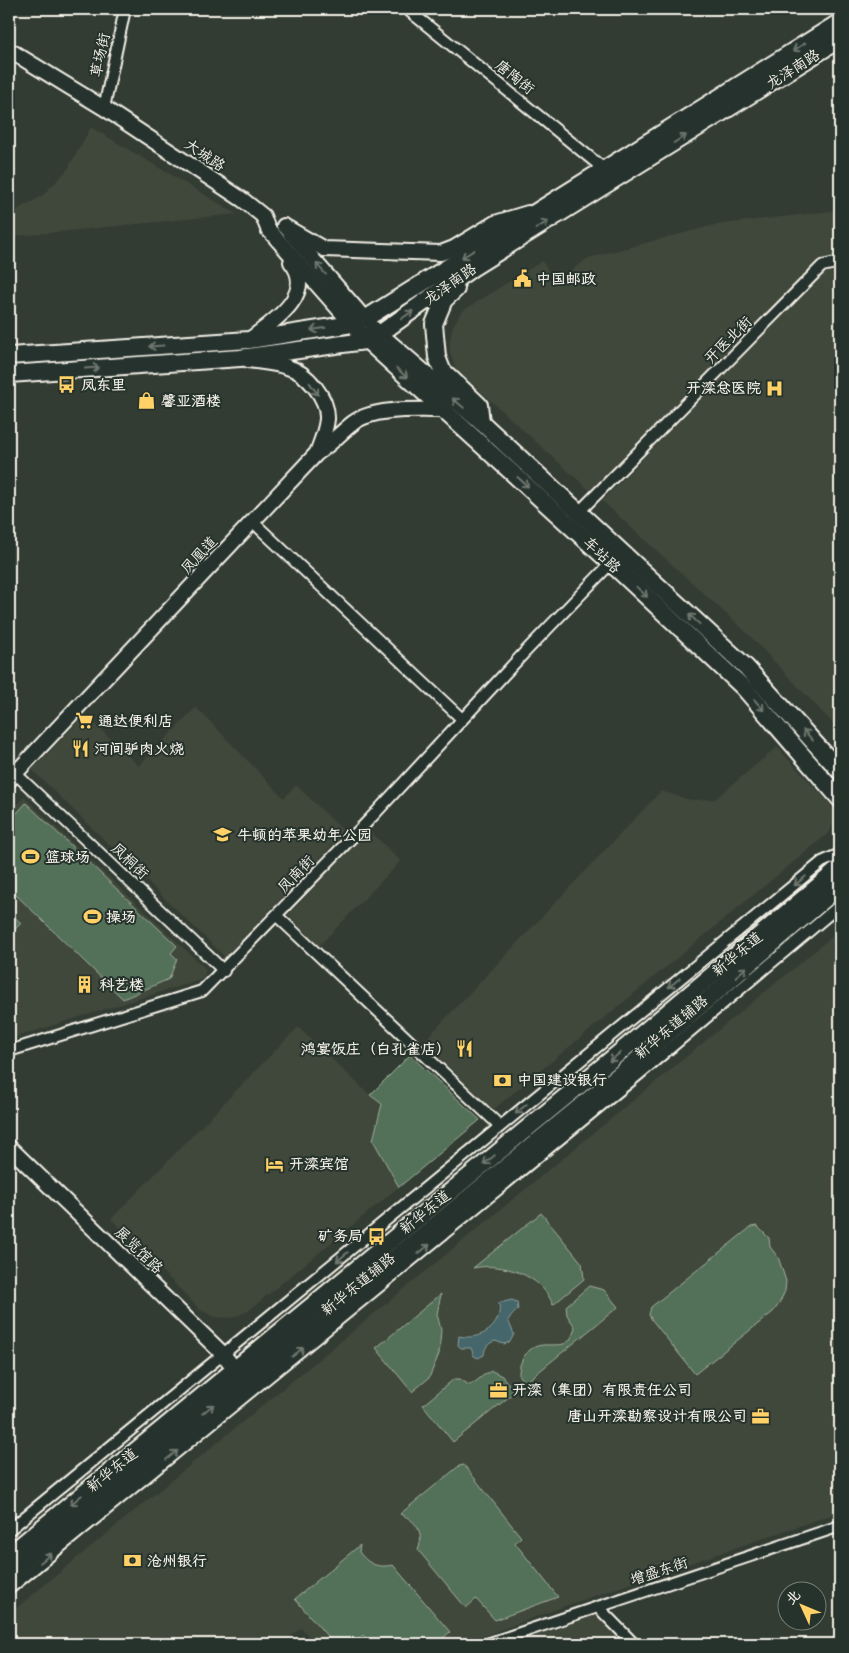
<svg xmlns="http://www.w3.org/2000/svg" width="849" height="1653" font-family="'Comic Neue','LXGW WenKai TC',sans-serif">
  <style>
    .built { fill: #40463a }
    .green { fill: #527058; stroke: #a3b0a0 }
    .water { fill: #44666b; stroke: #8a9e9d }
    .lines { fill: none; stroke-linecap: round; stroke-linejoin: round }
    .street-casing { stroke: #f4f1e8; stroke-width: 14 }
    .secondary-casing { stroke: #f4f1e8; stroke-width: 18 }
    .primary-casing { stroke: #f4f1e8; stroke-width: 20 }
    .street { stroke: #26332d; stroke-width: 10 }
    .secondary { stroke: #26332d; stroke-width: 14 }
    .primary { stroke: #26332d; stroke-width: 16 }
    .oneway { stroke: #6e766e }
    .labels { text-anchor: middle; stroke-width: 4; stroke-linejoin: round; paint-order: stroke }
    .street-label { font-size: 15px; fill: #f4f1e8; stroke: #26332d }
    .poi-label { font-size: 15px; font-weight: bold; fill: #f4f1e8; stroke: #26332d; text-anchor: start }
  </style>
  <rect width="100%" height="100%" fill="#323c33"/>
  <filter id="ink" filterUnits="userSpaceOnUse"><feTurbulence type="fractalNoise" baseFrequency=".02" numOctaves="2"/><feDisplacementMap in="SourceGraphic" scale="10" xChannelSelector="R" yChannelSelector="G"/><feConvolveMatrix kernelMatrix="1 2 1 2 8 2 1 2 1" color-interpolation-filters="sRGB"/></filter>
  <g filter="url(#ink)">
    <!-- built -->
    <g class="built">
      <polygon points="91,127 237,214 9,237 9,214 42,196 67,170"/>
      <polygon points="840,210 840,257 819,262 591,492 456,369 450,353 450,338 453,326 461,312 542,261 552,276 564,276 588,258 714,225"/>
      <polygon points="840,268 840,731 748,634 602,501 823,272"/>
      <polygon points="196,707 284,798 296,785 345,832 225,957 32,770 85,714 139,766"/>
      <polygon points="777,747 833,807 834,820 830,832 493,1110 423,1042 661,791 691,800 715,799"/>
      <polygon points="24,797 206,969 203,979 9,1039 9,813"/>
      <polygon points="369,830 401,861 319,946 288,915"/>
      <polygon points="840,930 840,1093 836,1097 840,1102 840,1512 571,1604 462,1644 315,1644 301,1628 281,1644 9,1644 9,1614"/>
      <polygon points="298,1027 370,1095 382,1104 373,1140 399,1187 247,1312 231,1318 215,1317 200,1310 111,1219"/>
      <polygon points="598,1613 629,1644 507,1644"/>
    </g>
    <!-- green -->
    <g class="green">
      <polygon points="26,803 177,946 171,953 177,959 169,979 123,999 9,888 9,822"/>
      <polygon points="9,912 21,923 9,936"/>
      <polygon points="410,1055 480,1120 399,1187 373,1140 382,1104 370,1095"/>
      <path d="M541,1213l41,50 2,16 -31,26c-11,-30 -50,-43 -80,-37z"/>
      <polygon points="757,1226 769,1238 770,1247 778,1257 786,1281 785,1291 779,1304 773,1312 695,1374 652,1320 649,1315 651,1307 751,1227"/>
      <path d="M589,1286l15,4 14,17 -93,76 -6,-7c-1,-14 8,-30 24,-31 18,-1 27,4 32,-18l-8,-12 -1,-9z"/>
      <polygon points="441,1294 437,1314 441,1330 439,1354 429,1378 412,1392 376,1348"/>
      <path d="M492,1371l10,5 13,16 -62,50 -30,-37 31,-26h6l9,6c9,-3 13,-11 23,-14z"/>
      <path d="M464,1465l57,72 -6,6 43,54 -63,23 -19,-21 -10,9 -48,-58c7,-17 -2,-30 -18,-36l59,-48z"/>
      <path d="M360,1545l-1,7c10,13 19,16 34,13l57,67 -14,12h-65l-8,-9 -10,9h-19l-39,-45z"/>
    </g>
    <!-- water -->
    <path class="water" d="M512,1300l5,2 1,7 -10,11 6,14 -4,8 -6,2 -9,-3c-8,3 -10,6 -11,14l-6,3 -4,-2 -3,-8h-10l-3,-3 1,-9c21,5 44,-9 40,-33z"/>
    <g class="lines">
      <defs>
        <g id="street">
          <polyline points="407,9 604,169"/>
          <polyline points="104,108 125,9"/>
          <polyline points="579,512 822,266 840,262"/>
          <polyline points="253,522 462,719"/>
          <polyline points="15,773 224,971"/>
          <polyline points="277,916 500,1126"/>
          <polyline points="9,1051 202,991 369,820 524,653 611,563"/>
          <polyline points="9,1530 822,862 840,854"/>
          <polyline points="9,1589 638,1075 840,905"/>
          <polyline points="598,1607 634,1644"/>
          <polyline points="487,1644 840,1526"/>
        </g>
        <g id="secondary">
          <polyline points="9,50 104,108 243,200 263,216 268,229 352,324"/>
          <polyline points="284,226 324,249 441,253 454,248 495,223 528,213"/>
          <polyline points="290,233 365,319"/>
          <path d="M249,340c21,-16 69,-46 42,-78"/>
          <path d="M248,360c13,2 27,3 39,7 20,5 41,31 40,52 -1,12 -6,23 -10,34"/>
          <path d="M9,780l308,-327c14,-9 23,-20 36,-30 20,-16 65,-13 91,-13"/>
          <polyline points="9,1147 224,1355 241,1377"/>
        </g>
        <g id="primary">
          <polyline points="456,289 444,300 434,324 437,357 442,370 479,405 481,422"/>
          <polyline points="373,329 481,422 746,667 840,771"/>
          <polyline points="359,333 611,563 744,688 840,799"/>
          <polyline points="9,356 249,340 352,324 365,319 840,22"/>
          <polyline points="9,374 240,358 365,341 378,335 472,268 840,39"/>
          <polyline points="9,1555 625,1048 840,868"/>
          <polyline points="9,1573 631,1065 840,886"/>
        </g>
      </defs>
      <!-- street casing -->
      <use href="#street" class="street-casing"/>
      <!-- secondary casing -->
      <use href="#secondary" class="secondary-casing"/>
      <!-- primary casing -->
      <use href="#primary" class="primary-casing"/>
      <!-- street -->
      <use href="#street" class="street"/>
      <!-- secondary -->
      <use href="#secondary" class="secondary"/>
      <!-- primary -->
      <use href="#primary" class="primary"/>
    </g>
    <!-- one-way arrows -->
    <defs><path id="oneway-shaft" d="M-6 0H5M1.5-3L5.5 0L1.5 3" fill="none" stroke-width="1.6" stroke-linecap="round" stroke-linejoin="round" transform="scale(1.25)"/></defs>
    <g class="oneway">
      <use href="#oneway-shaft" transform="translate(799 47) rotate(148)"/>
      <use href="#oneway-shaft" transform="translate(680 139) rotate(-32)"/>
      <use href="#oneway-shaft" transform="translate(542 225) rotate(-32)"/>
      <use href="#oneway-shaft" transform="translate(468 254) rotate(148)"/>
      <use href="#oneway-shaft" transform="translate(321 269) rotate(-131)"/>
      <use href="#oneway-shaft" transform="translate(407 315) rotate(-35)"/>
      <use href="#oneway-shaft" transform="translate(318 329) rotate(171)"/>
      <use href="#oneway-shaft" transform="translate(156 346) rotate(176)"/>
      <use href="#oneway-shaft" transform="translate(92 368) rotate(-4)"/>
      <use href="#oneway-shaft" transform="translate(402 373) rotate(42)"/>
      <use href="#oneway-shaft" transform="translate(314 389) rotate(55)"/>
      <use href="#oneway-shaft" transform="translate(458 403) rotate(-140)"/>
      <use href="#oneway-shaft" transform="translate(523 482) rotate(42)"/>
      <use href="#oneway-shaft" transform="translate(642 592) rotate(43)"/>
      <use href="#oneway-shaft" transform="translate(694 619) rotate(-137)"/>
      <use href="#oneway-shaft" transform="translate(759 705) rotate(49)"/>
      <use href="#oneway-shaft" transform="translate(808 735) rotate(-132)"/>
      <use href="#oneway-shaft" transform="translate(800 881) rotate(141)"/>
      <use href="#oneway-shaft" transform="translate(741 972) rotate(-41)"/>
      <use href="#oneway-shaft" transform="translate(674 983) rotate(141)"/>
      <use href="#oneway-shaft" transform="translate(615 1057) rotate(141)"/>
      <use href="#oneway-shaft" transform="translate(521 1109) rotate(140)"/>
      <use href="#oneway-shaft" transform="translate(489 1160) rotate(141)"/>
      <use href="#oneway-shaft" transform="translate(424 1249) rotate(-39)"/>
      <use href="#oneway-shaft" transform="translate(342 1257) rotate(140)"/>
      <use href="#oneway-shaft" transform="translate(298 1352) rotate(-39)"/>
      <use href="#oneway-shaft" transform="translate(208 1409) rotate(-39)"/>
      <use href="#oneway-shaft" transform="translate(172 1455) rotate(-39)"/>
      <use href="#oneway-shaft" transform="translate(76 1500) rotate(141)"/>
      <use href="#oneway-shaft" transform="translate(46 1558) rotate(-39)"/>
    </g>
  </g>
  <!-- icons -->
  <defs>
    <symbol id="civic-bare" viewBox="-9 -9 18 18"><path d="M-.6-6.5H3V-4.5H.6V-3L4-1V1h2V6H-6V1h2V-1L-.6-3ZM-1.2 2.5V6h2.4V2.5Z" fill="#ffd166" stroke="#26332d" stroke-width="2.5" paint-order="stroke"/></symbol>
    <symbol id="bus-bare" viewBox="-9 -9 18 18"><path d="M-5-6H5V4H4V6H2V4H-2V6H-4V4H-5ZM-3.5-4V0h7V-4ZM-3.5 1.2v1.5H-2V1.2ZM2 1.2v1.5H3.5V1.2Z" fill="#ffd166" stroke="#26332d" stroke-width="2.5" paint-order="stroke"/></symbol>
    <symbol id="hospital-bare" viewBox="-9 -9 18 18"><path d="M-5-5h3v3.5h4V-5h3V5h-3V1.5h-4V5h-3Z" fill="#ffd166" stroke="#26332d" stroke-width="2.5" paint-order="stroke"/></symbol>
    <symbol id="shop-bare" viewBox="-9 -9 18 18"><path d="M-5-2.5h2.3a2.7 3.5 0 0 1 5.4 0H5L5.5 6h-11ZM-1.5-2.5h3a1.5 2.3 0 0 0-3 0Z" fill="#ffd166" stroke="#26332d" stroke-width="2.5" paint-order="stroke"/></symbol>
    <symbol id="supermarket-bare" viewBox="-9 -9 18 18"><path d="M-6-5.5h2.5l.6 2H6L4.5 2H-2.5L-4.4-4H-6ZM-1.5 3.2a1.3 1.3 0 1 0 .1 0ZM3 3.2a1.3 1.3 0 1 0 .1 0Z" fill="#ffd166" stroke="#26332d" stroke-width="2.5" paint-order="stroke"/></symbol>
    <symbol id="restaurant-bare" viewBox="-9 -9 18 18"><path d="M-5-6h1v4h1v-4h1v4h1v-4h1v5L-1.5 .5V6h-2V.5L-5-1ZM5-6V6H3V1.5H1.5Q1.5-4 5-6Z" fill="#ffd166" stroke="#26332d" stroke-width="2.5" paint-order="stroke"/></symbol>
    <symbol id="school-bare" viewBox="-9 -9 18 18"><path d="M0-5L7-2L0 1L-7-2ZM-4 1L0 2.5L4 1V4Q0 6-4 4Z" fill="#ffd166" stroke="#26332d" stroke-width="2.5" paint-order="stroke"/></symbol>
    <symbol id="stadium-bare" viewBox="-9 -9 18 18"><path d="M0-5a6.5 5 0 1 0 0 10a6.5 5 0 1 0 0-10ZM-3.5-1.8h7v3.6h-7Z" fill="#ffd166" stroke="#26332d" stroke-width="2.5" paint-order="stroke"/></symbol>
    <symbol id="building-bare" viewBox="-9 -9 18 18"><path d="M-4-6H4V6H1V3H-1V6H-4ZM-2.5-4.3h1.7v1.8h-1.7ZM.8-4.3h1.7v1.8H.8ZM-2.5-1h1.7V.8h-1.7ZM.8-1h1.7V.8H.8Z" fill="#ffd166" stroke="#26332d" stroke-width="2.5" paint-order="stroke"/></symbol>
    <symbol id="bank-bare" viewBox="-9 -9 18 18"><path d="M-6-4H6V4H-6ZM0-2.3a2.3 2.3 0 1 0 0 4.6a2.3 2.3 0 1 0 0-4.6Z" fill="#ffd166" stroke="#26332d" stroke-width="2.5" paint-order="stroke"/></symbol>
    <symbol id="hotel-bare" viewBox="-9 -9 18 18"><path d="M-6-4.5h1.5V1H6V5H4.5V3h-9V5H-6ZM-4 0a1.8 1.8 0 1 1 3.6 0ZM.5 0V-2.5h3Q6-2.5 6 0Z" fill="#ffd166" stroke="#26332d" stroke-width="2.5" paint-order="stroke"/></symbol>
    <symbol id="office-bare" viewBox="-9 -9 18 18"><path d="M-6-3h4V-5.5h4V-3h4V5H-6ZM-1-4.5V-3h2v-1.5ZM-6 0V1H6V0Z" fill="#ffd166" stroke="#26332d" stroke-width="2.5" paint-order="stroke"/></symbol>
  </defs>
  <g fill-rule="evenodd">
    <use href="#civic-bare" x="510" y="266" width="25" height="25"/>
    <use href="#bus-bare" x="54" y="372" width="25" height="25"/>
    <use href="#hospital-bare" x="762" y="376" width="25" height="25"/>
    <use href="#shop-bare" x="134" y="388" width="25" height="25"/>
    <use href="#supermarket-bare" x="72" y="708" width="25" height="25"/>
    <use href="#restaurant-bare" x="68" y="736" width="25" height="25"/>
    <use href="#school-bare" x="210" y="822" width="25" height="25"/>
    <use href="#stadium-bare" x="18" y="844" width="25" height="25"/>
    <use href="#stadium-bare" x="80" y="904" width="25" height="25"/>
    <use href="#building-bare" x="72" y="972" width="25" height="25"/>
    <use href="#restaurant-bare" x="452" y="1036" width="25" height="25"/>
    <use href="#bank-bare" x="490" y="1068" width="25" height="25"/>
    <use href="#hotel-bare" x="262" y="1152" width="25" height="25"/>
    <use href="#bus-bare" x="364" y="1224" width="25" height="25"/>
    <use href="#office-bare" x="486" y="1378" width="25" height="25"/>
    <use href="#office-bare" x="748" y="1404" width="25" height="25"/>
    <use href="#bank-bare" x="120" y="1548" width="25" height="25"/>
  </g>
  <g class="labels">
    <!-- street labels -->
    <g class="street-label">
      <text transform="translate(100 55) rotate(-78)" y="5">草场街</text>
      <text transform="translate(793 69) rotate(-32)" y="5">龙泽南路</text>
      <text transform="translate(515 77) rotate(39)" y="5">唐陶街</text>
      <text transform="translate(205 155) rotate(34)" y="5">大城路</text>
      <text transform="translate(450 284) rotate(-35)" y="5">龙泽南路</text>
      <text transform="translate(728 340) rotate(-45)" y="5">开医北街</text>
      <text transform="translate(199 555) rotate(-47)" y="5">凤凰道</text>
      <text transform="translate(602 555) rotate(43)" y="5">车站路</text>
      <text transform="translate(130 861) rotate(43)" y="5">凤桐街</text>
      <text transform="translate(296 874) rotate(-46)" y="5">凤南街</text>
      <text transform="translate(737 954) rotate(-40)" y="5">新华东道</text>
      <text transform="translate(671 1027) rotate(-40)" y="5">新华东道辅路</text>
      <text transform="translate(425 1212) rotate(-39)" y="5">新华东道</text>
      <text transform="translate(139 1250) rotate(44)" y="5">展览馆路</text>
      <text transform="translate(358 1284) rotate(-39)" y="5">新华东道辅路</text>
      <text transform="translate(112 1470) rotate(-39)" y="5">新华东道</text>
      <text transform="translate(659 1571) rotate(-18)" y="5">增盛东街</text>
    </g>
    <!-- poi labels -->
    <g class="poi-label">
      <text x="536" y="284">中国邮政</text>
      <text x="81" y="390">凤东里</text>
      <text x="761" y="393" text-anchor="end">开滦总医院</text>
      <text x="161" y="406">馨亚酒楼</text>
      <text x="98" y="726">通达便利店</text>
      <text x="94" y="754">河间驴肉火烧</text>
      <text x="237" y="840">牛顿的苹果幼年公园</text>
      <text x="45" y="862">篮球场</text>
      <text x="106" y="922">操场</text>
      <text x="99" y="990">科艺楼</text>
      <text x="451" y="1054" text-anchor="end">鸿宴饭庄（白孔雀店）</text>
      <text x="517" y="1085">中国建设银行</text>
      <text x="289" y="1169">开滦宾馆</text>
      <text x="363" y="1241" text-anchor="end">矿务局</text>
      <text x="512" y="1395">开滦（集团）有限责任公司</text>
      <text x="747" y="1421" text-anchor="end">唐山开滦勘察设计有限公司</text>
      <text x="147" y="1566">沧州银行</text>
    </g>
  </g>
  <!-- margin -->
  <rect width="849" height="1653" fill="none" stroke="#26332d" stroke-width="30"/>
  <rect x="15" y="15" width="819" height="1623" fill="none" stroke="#f4f1e8" stroke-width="2" filter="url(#ink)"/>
  <!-- north arrow -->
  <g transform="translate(802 1606) rotate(314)"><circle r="24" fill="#26332d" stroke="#787f78"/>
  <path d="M0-4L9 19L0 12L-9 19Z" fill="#ffd166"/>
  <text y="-8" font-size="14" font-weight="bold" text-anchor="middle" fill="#f4f1e8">北</text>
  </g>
</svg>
